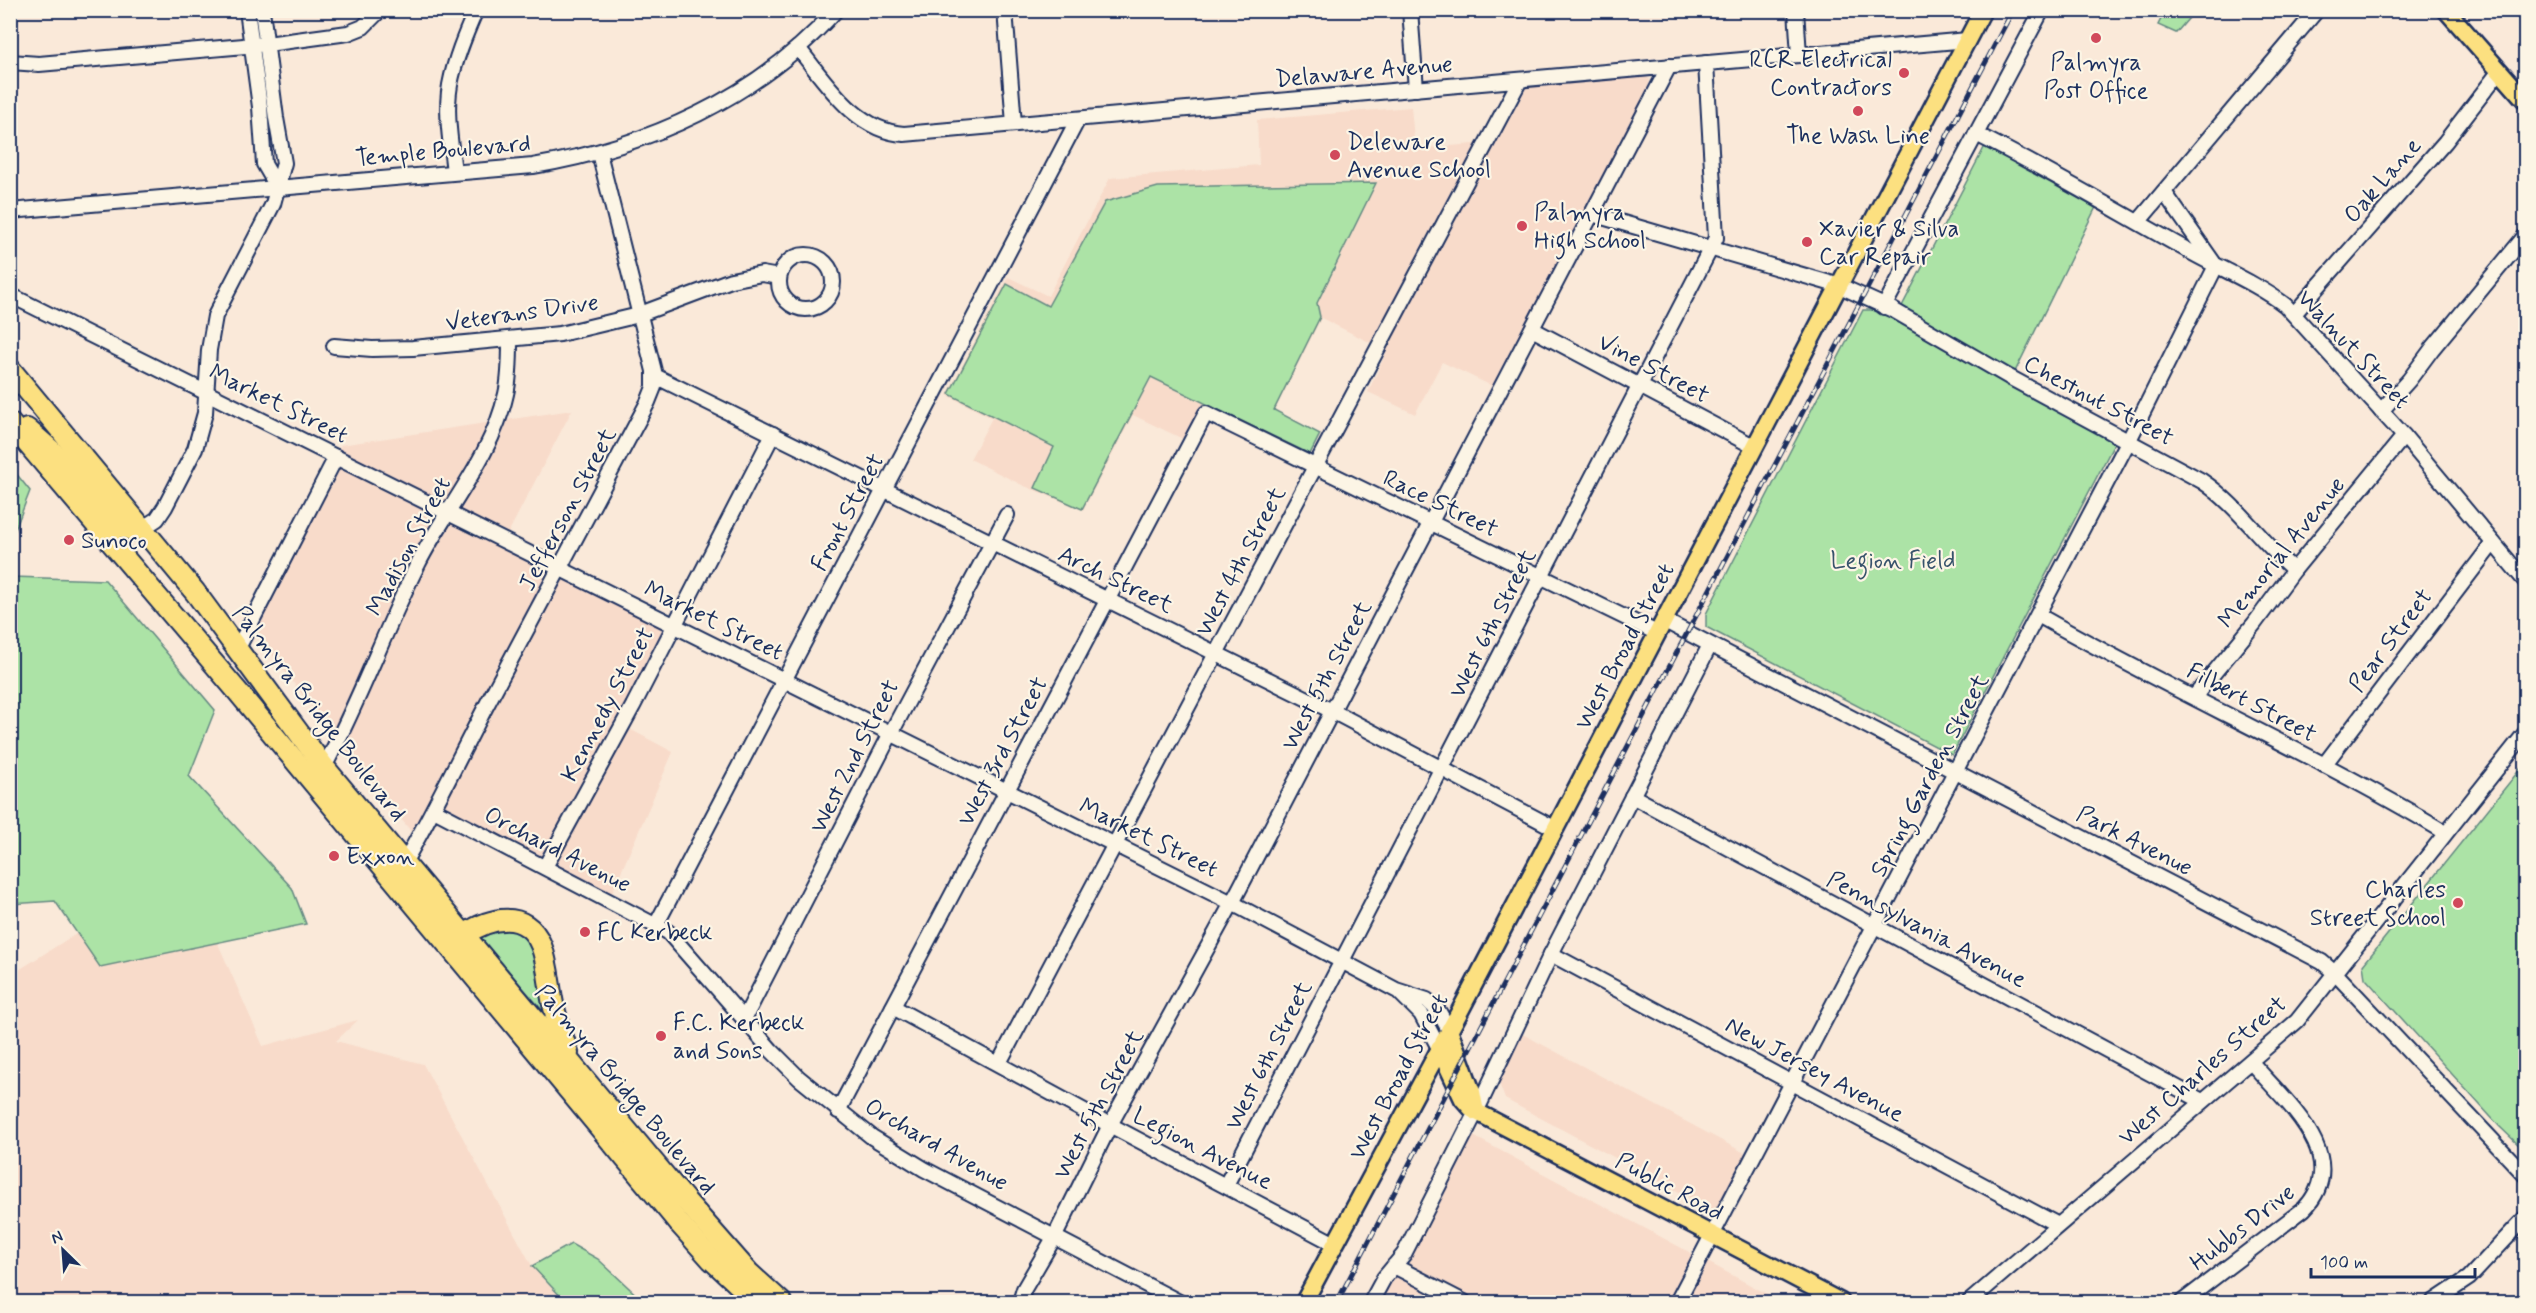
<svg xmlns="http://www.w3.org/2000/svg" width="2536" height="1313" font-family="Mynerve,sans-serif">
  <style>
    .built { fill: #f8dbca }
    .green { fill: #ace3a6; stroke: #648982; stroke-width: 1.5 }
    .lines { fill: none; stroke-linecap: round; stroke-linejoin: round }
    .minor-casing { stroke: #1b2f5e; stroke-width: 18 }
    .major-casing { stroke: #1b2f5e; stroke-width: 21 }
    .highway-casing { stroke: #1b2f5e; stroke-width: 24 }
    .minor { stroke: #fcf5e5; stroke-width: 14 }
    .major { stroke: #fce080; stroke-width: 16 }
    .highway { stroke: #fce080; stroke-width: 20 }
    .rail-casing { stroke: #1b2f5e; stroke-width: 5 }
    .rail { stroke: #fcf5e5; stroke-width: 3; stroke-dasharray: 9; stroke-linecap: butt }
    .poi-dot { fill: #d1495b; stroke: #fcf5e5; stroke-width: 2 }
    .labels { text-anchor: middle; stroke-width: 4.5; stroke-linejoin: round; paint-order: stroke }
    .poi-label { font-size: 24px; fill: #1b2f5e; stroke: #fcf5e5; text-anchor: start }
    .street-label { font-size: 24px; fill: #1b2f5e; stroke: #fcf5e5 }
    .park-label { font-size: 24px; fill: #38536c; stroke: #fcf5e5 }
  </style>
  <rect width="100%" height="100%" fill="#fae9d9"/>
  <filter id="ink" filterUnits="userSpaceOnUse"><feTurbulence type="fractalNoise" baseFrequency=".0167" numOctaves="2"/><feDisplacementMap in="SourceGraphic" scale="12" xChannelSelector="R" yChannelSelector="G"/><feConvolveMatrix kernelMatrix="1 2 1 2 8 2 1 2 1" color-interpolation-filters="sRGB"/></filter>
  <g filter="url(#ink)">
    <!-- built -->
    <g class="built">
      <polygon points="1642,73 1650,80 1647,92 1492,386 1442,362 1415,414 1368,392 1387,351 1321,318 1275,410 1321,434 1309,456 1213,408 1199,410 1183,439 1133,415 1083,510 1022,485 970,459 992,418 947,395 1008,277 1048,296 1110,178 1259,165 1257,120 1411,107 1415,149 1497,142 1528,84"/>
      <polygon points="572,410 504,541 674,625 622,725 673,752 609,900 432,817 419,841 346,752 252,628 341,445"/>
      <polygon points="99,919 209,923 263,1046 358,1020 336,1041 423,1064 532,1266 566,1302 11,1302 11,975"/>
      <polygon points="1515,1030 1754,1158 1724,1216 1505,1099 1494,1070"/>
      <polygon points="1464,1131 1782,1302 1378,1302"/>
    </g>
    <!-- green -->
    <g class="green">
      <polygon points="2165,11 2165,10 2195,11 2176,33 2158,25"/>
      <polygon points="1985,146 2097,205 2009,384 2115,442 1952,755 1706,627 1706,614 1863,310 1900,310"/>
      <polygon points="1376,183 1317,303 1320,317 1274,410 1320,434 1310,454 1151,377 1082,509 1035,488 1054,447 949,394 1007,284 1048,306 1105,202 1158,187"/>
      <polygon points="11,467 30,491 11,540"/>
      <polygon points="10,574 13,577 105,580 215,710 189,776 292,888 306,924 100,967 55,901 11,904"/>
      <polygon points="2525,763 2526,763 2525,1151 2499,1126 2365,978 2363,965"/>
      <polygon points="499,927 521,932 536,950 544,1012 477,935"/>
      <polygon points="571,1244 598,1259 644,1302 566,1302 532,1266"/>
    </g>
    <g class="lines">
      <defs>
        <g id="minor">
          <polyline points="247,10 260,107 264,164 278,188"/>
          <polyline points="1005,10 1014,124"/>
          <polyline points="1410,10 1416,89"/>
          <polyline points="1796,10 1799,55"/>
          <path d="M798,48c28,34 57,83 106,86l1064,-94"/>
          <polyline points="10,62 39,64 267,44 348,33 363,27 380,10"/>
          <path d="M1976,134c73,36 142,78 213,117 32,18 67,32 96,54l119,131 122,146"/>
          <path d="M454,172c-3,-28 -9,-59 -4,-87 5,-26 15,-50 26,-75"/>
          <polyline points="2164,192 2213,262"/>
          <path d="M10,211l523,-45c114,-19 225,-68 303,-156"/>
          <path d="M1592,214l248,72 53,24 116,67 193,104c36,24 59,61 92,89"/>
          <polyline points="2139,221 2317,10"/>
          <circle cx="806" cy="282" r="27"/>
          <polyline points="10,295 1232,903 1396,990 1427,1000 1439,1012 1449,1030"/>
          <polyline points="1884,307 2042,10"/>
          <polyline points="2294,314 2445,142 2499,72"/>
          <polyline points="1532,329 1755,447"/>
          <polyline points="334,346 372,349 413,348 560,334 635,316 731,280 762,274 779,277"/>
          <polyline points="655,376 1332,711 1556,829"/>
          <polyline points="2381,411 2409,380 2432,349 2526,235"/>
          <polyline points="143,528 157,519 165,507 195,449 205,413 209,350 215,316 273,204 284,163 276,118 262,10"/>
          <path d="M2038,615c133,76 275,138 407,217"/>
          <polyline points="1665,621 2322,962 2336,974 2526,1176"/>
          <polyline points="237,650 336,457"/>
          <polyline points="2194,697 2254,624 2294,570 2404,436"/>
          <polyline points="2324,765 2493,543"/>
          <path d="M324,767c36,-66 60,-136 94,-203 28,-56 74,-107 88,-170 4,-17 4,-36 4,-54"/>
          <polyline points="1632,796 2202,1101"/>
          <polyline points="434,810 668,932 771,1050 799,1078 872,1137 924,1169 1179,1302"/>
          <path d="M404,863c32,-56 59,-114 89,-170 52,-97 104,-194 155,-291l6,-15v-16l-55,-218"/>
          <polyline points="545,867 633,706 773,434"/>
          <polyline points="656,925 1078,119"/>
          <polyline points="1551,954 2058,1225"/>
          <polyline points="1400,993 1421,1014 1439,1048"/>
          <polyline points="893,1007 1110,1125 1335,1244"/>
          <polyline points="744,1019 891,733 1007,515"/>
          <polyline points="999,1063 1520,80"/>
          <polyline points="838,1111 1206,413 1657,633"/>
          <polyline points="1226,1185 1716,238 1706,63"/>
          <polyline points="1394,1266 1464,1302"/>
          <polyline points="1020,1302 1024,1289 1055,1236 1110,1125 1232,903 1669,66"/>
          <polyline points="1371,1302 1384,1278 1404,1254 1476,1112 1551,954 1710,645"/>
          <polyline points="1677,1302 2129,440 2216,266"/>
          <polyline points="1969,1302 2297,1021 2526,732"/>
          <path d="M2182,1302l122,-93c50,-52 -20,-108 -53,-147"/>
          <polyline points="2433,1302 2469,1278 2526,1217"/>
        </g>
        <g id="major">
          <polyline points="2446,10 2526,101"/>
          <polyline points="1449,1030 1472,1092 1476,1112"/>
          <polyline points="1439,1048 1463,1099 1473,1110 1841,1302"/>
          <polyline points="1304,1302 1460,1011 1983,10"/>
        </g>
        <g id="highway">
          <polyline points="10,369 195,592 324,767 685,1200 749,1273 781,1302"/>
          <polyline points="10,423 238,692 679,1223 712,1260 757,1302"/>
          <polyline points="27,429 67,464 121,527 132,530 143,528"/>
          <path d="M464,935c25,-17 62,-27 77,10 7,18 8,40 12,59 4,17 10,33 15,49"/>
        </g>
      </defs>
      <!-- minor casing -->
      <use href="#minor" class="minor-casing"/>
      <!-- major casing -->
      <use href="#major" class="major-casing"/>
      <!-- highway casing -->
      <use href="#highway" class="highway-casing"/>
      <!-- minor -->
      <use href="#minor" class="minor"/>
      <!-- major -->
      <use href="#major" class="major"/>
      <!-- highway -->
      <use href="#highway" class="highway"/>
      <defs>
        <polyline id="rail" points="1337,1302 2013,10"/>
      </defs>
      <!-- rail casing -->
      <use href="#rail" class="rail-casing"/>
      <!-- rail -->
      <use href="#rail" class="rail"/>
    </g>
  </g>
  <!-- markers -->
  <g class="poi-dot">
    <circle cx="2096" cy="38" r="6"/>
    <circle cx="1904" cy="73" r="6"/>
    <circle cx="1858" cy="111" r="6"/>
    <circle cx="1335" cy="155" r="6"/>
    <circle cx="1522" cy="226" r="6"/>
    <circle cx="1807" cy="242" r="6"/>
    <circle cx="69" cy="540" r="6"/>
    <circle cx="334" cy="856" r="6"/>
    <circle cx="2458" cy="903" r="6"/>
    <circle cx="585" cy="932" r="6"/>
    <circle cx="661" cy="1036" r="6"/>
  </g>
  <g class="labels">
    <!-- poi labels -->
    <g class="poi-label">
      <text x="1892" y="67" text-anchor="end">RCR Electrical<tspan x="1892" dy="28">Contractors</tspan></text>
      <text x="2096" y="70" text-anchor="middle">Palmyra<tspan x="2096" dy="28">Post Office</tspan></text>
      <text x="1858" y="143" text-anchor="middle">The Wash Line</text>
      <text x="1347" y="149">Deleware<tspan x="1347" dy="28">Avenue School</tspan></text>
      <text x="1534" y="220">Palmyra<tspan x="1534" dy="28">High School</tspan></text>
      <text x="1819" y="236">Xavier &amp; Silva<tspan x="1819" dy="28">Car Repair</tspan></text>
      <text x="81" y="548">Sunoco</text>
      <text x="346" y="864">Exxon</text>
      <text x="2446" y="897" text-anchor="end">Charles<tspan x="2446" dy="28">Street School</tspan></text>
      <text x="597" y="940">FC Kerbeck</text>
      <text x="673" y="1030">F.C. Kerbeck<tspan x="673" dy="28">and Sons</tspan></text>
    </g>
    <!-- street labels -->
    <g class="street-label">
      <text transform="translate(1364 71) rotate(-5)" y="8">Delaware Avenue</text>
      <text transform="translate(443 150) rotate(-5)" y="8">Temple Boulevard</text>
      <text transform="translate(2382 180) rotate(-49)" y="8">Oak Lane</text>
      <text transform="translate(522 312) rotate(-8)" y="8">Veterans Drive</text>
      <text transform="translate(2354 349) rotate(47)" y="8">Walnut Street</text>
      <text transform="translate(1654 368) rotate(28)" y="8">Vine Street</text>
      <text transform="translate(2099 400) rotate(28)" y="8">Chestnut Street</text>
      <text transform="translate(279 403) rotate(26)" y="8">Market Street</text>
      <text transform="translate(1441 503) rotate(26)" y="8">Race Street</text>
      <text transform="translate(567 509) rotate(-62)" y="8">Jefferson Street</text>
      <text transform="translate(847 512) rotate(-62)" y="8">Front Street</text>
      <text transform="translate(408 546) rotate(-62)" y="8">Madison Street</text>
      <text transform="translate(2281 552) rotate(-51)" y="8">Memorial Avenue</text>
      <text transform="translate(1240 561) rotate(-62)" y="8">West 4th Street</text>
      <text transform="translate(1116 579) rotate(26)" y="8">Arch Street</text>
      <text transform="translate(714 620) rotate(26)" y="8">Market Street</text>
      <text transform="translate(1492 623) rotate(-63)" y="8">West 6th Street</text>
      <text transform="translate(2390 640) rotate(-53)" y="8">Pear Street</text>
      <text transform="translate(1624 646) rotate(-62)" y="8">West Broad Street</text>
      <text transform="translate(1326 675) rotate(-62)" y="8">West 5th Street</text>
      <text transform="translate(2252 702) rotate(28)" y="8">Filbert Street</text>
      <text transform="translate(607 704) rotate(-62)" y="8">Kennedy Street</text>
      <text transform="translate(320 713) rotate(52)" y="8">Palmyra Bridge Boulevard</text>
      <text transform="translate(1002 751) rotate(-62)" y="8">West 3rd Street</text>
      <text transform="translate(854 756) rotate(-63)" y="8">West 2nd Street</text>
      <text transform="translate(1929 775) rotate(-62)" y="8">Spring Garden Street</text>
      <text transform="translate(1149 837) rotate(26)" y="8">Market Street</text>
      <text transform="translate(2135 840) rotate(27)" y="8">Park Avenue</text>
      <text transform="translate(558 849) rotate(27)" y="8">Orchard Avenue</text>
      <text transform="translate(1927 929) rotate(28)" y="8">Pennsylvania Avenue</text>
      <text transform="translate(1268 1055) rotate(-63)" y="8">West 6th Street</text>
      <text transform="translate(1815 1069) rotate(28)" y="8">New Jersey Avenue</text>
      <text transform="translate(2202 1070) rotate(-41)" y="8">West Charles Street</text>
      <text transform="translate(1398 1076) rotate(-62)" y="8">West Broad Street</text>
      <text transform="translate(626 1089) rotate(50)" y="8">Palmyra Bridge Boulevard</text>
      <text transform="translate(1098 1104) rotate(-62)" y="8">West 5th Street</text>
      <text transform="translate(937 1144) rotate(30)" y="8">Orchard Avenue</text>
      <text transform="translate(1203 1148) rotate(27)" y="8">Legion Avenue</text>
      <text transform="translate(1670 1186) rotate(28)" y="8">Public Road</text>
      <text transform="translate(2242 1227) rotate(-38)" y="8">Hubbs Drive</text>
    </g>
    <!-- park labels -->
    <g class="park-label">
      <text x="1893" y="568">Legion Field</text>
    </g>
  </g>
  <!-- margin -->
  <rect width="2536" height="1313" fill="none" stroke="#fcf5e5" stroke-width="36"/>
  <rect x="18" y="18" width="2500" height="1277" fill="none" stroke="#1b2f5e" stroke-width="2" filter="url(#ink)"/>
  <!-- north arrow -->
  <g transform="translate(63 1250) rotate(335)" stroke="#fcf5e5" stroke-width="4.5" paint-order="stroke">
  <path d="M0-4.5L10 22L0 15L-10 22Z" fill="#1b2f5e"/>
  <text y="-9" font-size="16" font-weight="bold" text-anchor="middle" fill="#1b2f5e">N</text>
  </g>
  <!-- scale -->
  <path d="M2311 1268v9h164v-9" fill="none" stroke="#1b2f5e" stroke-width="3"/>
  <text x="2320" y="1268" font-size="18" fill="#1b2f5e" stroke="#fcf5e5" stroke-width="4.5" paint-order="stroke">100 m</text>
</svg>
